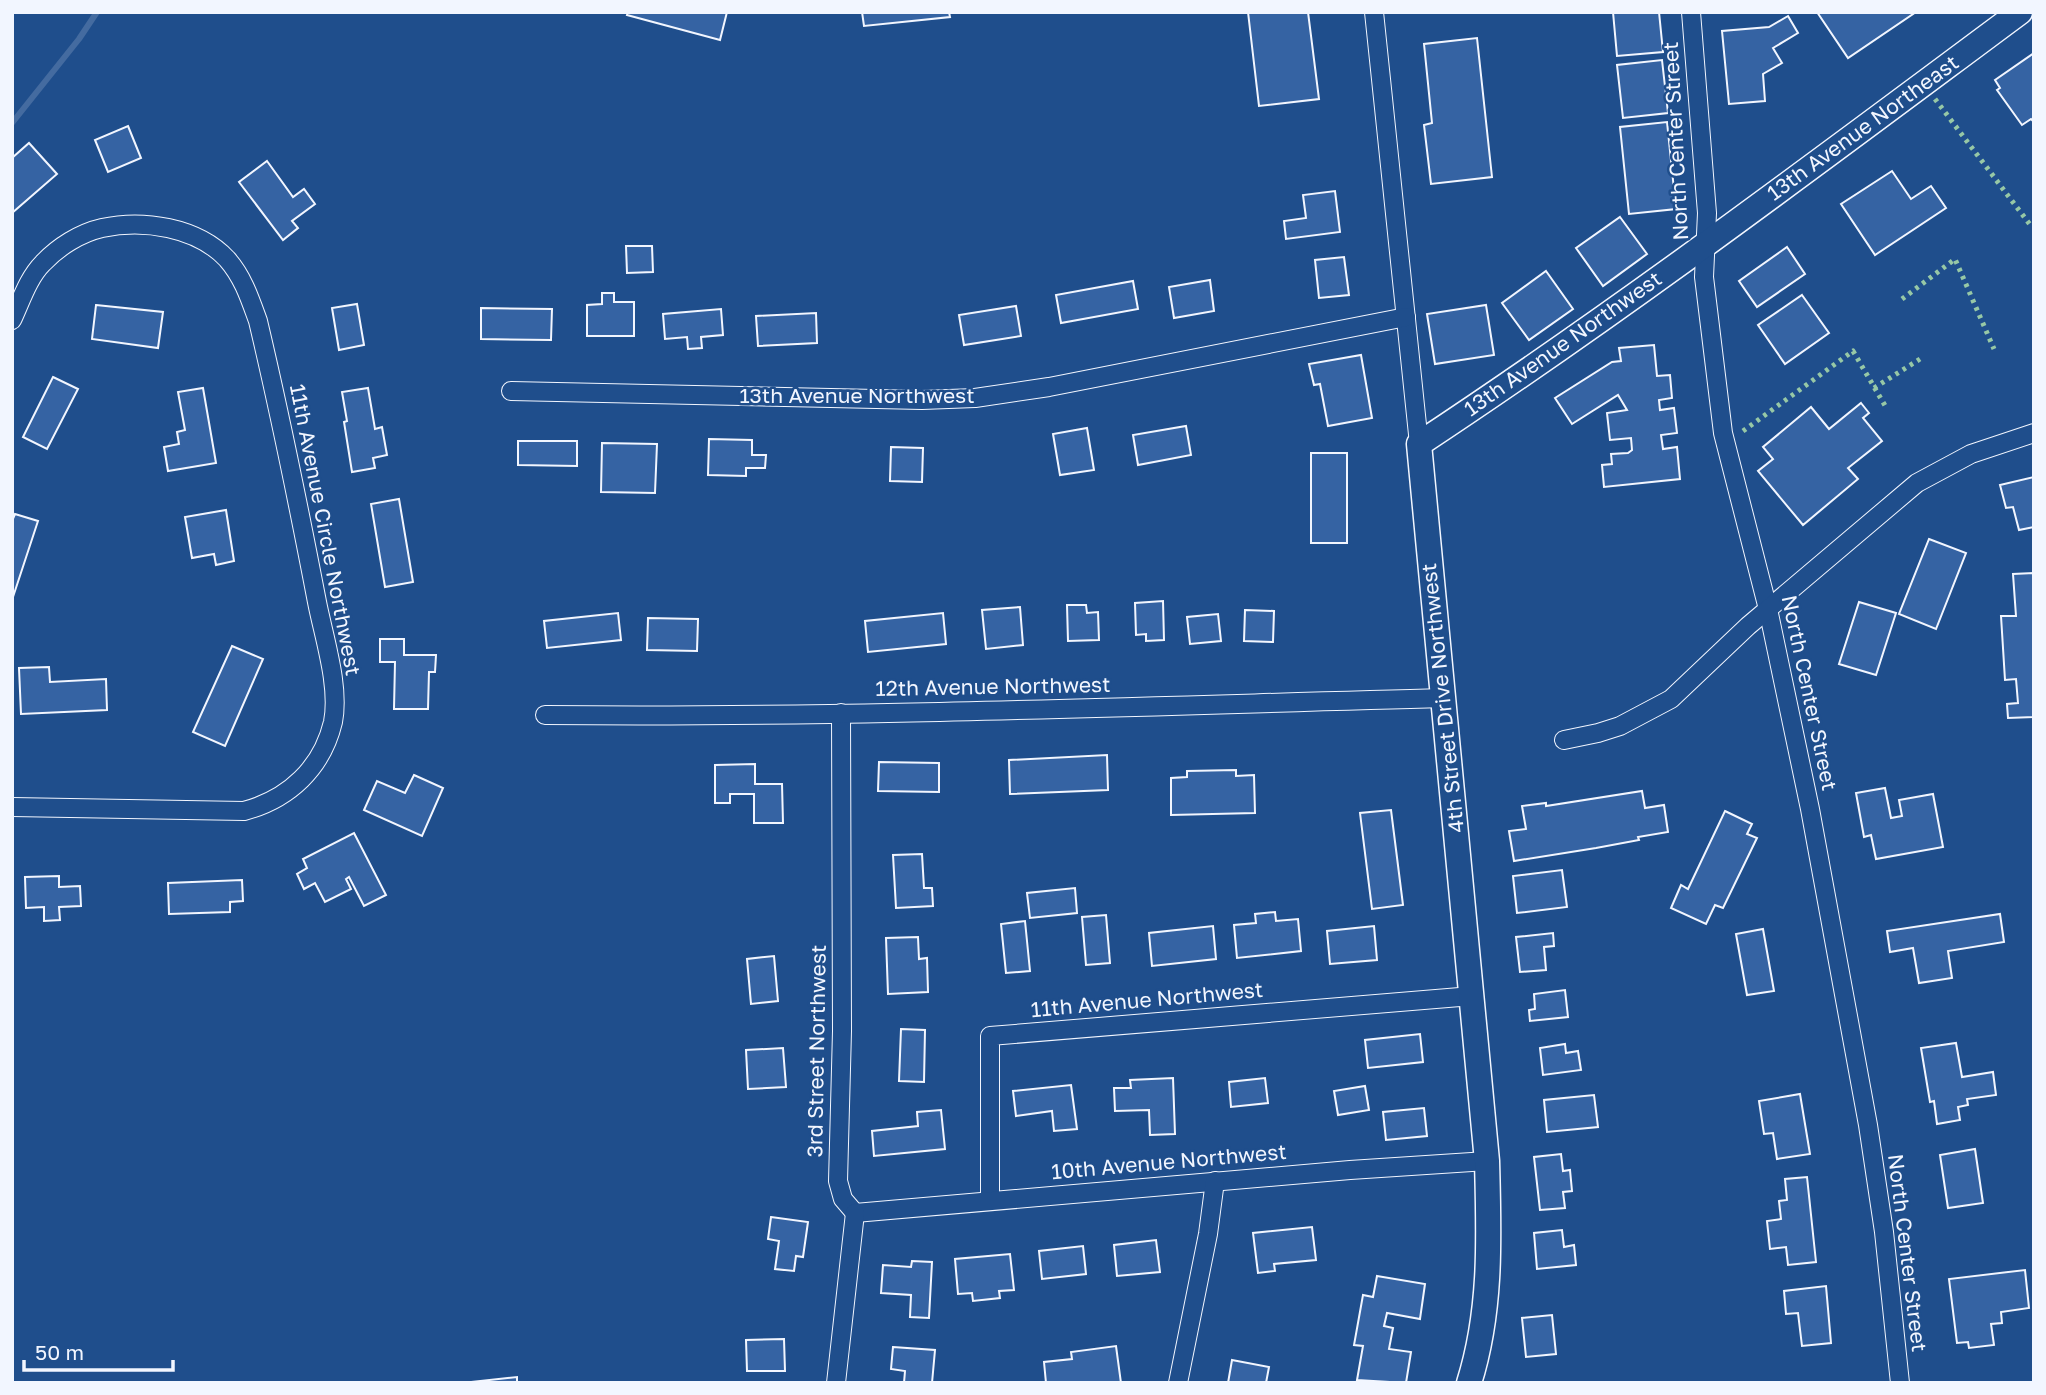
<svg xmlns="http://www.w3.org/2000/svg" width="2046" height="1395" font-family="'Golos Text',sans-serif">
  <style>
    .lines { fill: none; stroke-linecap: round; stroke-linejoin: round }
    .stream { stroke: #446ba0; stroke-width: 6 }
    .building { fill: #3563a3; stroke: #f2f6ff; stroke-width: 2 }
    .street-casing { stroke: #f2f6ff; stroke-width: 20 }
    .secondary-casing { stroke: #f2f6ff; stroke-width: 27 }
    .street { stroke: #1f4e8c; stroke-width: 18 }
    .secondary { stroke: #1f4e8c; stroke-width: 24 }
    .hedge { stroke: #97c8a6; stroke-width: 5; stroke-dasharray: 3.5 5; stroke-linecap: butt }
    .labels { text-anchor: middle; stroke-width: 5; stroke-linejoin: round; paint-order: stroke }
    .street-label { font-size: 21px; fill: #f2f6ff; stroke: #1f4e8c }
  </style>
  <rect width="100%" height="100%" fill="#1f4e8c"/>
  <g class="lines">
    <!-- stream -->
    <polyline class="stream" points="12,123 79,39 97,12"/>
  </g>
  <!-- building -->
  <g class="building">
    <polygon points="628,12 727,12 720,40 627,15"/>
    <polygon points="862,12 949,12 950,17 864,26"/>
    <polygon points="1248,12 1308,12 1319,99 1259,106"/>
    <polygon points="1613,12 1659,12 1663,52 1617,56"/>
    <polygon points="1817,12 1916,12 1848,58"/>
    <polygon points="1788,16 1798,33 1773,48 1782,63 1763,74 1765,101 1729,104 1722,31 1769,27"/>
    <polygon points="1477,38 1492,177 1431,184 1424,125 1432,123 1424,44"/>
    <polygon points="2034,53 2034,122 2031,119 2022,125 1997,90 2000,88 1995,80"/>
    <polygon points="1662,60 1668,113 1623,118 1617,65"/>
    <polygon points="1667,122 1676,209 1629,214 1620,127"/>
    <polygon points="128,126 141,158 108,172 95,140"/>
    <polygon points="29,143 57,174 12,213 12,158"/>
    <polygon points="267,161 293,197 304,189 315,204 292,221 298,228 283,240 239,182"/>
    <polygon points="1892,171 1911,199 1931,186 1946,208 1875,255 1841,204"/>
    <polygon points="1335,191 1340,232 1286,239 1284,221 1306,218 1303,195"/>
    <polygon points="1620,217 1647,254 1603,286 1576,248"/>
    <polygon points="626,246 652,246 653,272 627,273"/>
    <polygon points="1787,247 1805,274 1757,307 1739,281"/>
    <polygon points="1344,257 1349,295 1319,298 1315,260"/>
    <polygon points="1546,271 1573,309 1529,340 1502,303"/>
    <polygon points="1210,280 1214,311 1174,318 1169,287"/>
    <polygon points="1133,281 1138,309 1061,323 1056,295"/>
    <polygon points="602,293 614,293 614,302 634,302 634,336 587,336 587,305 602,304"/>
    <polygon points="1802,295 1829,333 1785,364 1758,325"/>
    <polygon points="357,304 364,345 339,350 332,308"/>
    <polygon points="96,305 163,312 158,348 92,339"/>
    <polygon points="1486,305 1494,355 1435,364 1427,314"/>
    <polygon points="1016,306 1021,336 964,345 959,315"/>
    <polygon points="481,308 552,309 551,340 481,339"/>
    <polygon points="721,309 723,335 701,337 702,348 688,349 687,337 665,339 663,314"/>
    <polygon points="816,313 817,343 758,346 756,316"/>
    <polygon points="1654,345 1657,376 1670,375 1672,398 1659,400 1660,410 1674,408 1677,433 1661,435 1663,449 1677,447 1680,479 1604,487 1602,465 1612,464 1611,454 1628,453 1632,450 1631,438 1610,440 1607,413 1627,410 1618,395 1572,424 1555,398 1612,362 1621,361 1619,348"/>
    <polygon points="1361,355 1372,418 1328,426 1320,384 1314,385 1309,364"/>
    <polygon points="53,377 78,389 47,449 23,437"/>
    <polygon points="203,388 216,463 168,471 164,447 179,444 177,432 185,430 178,392"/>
    <polygon points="368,388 375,429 382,427 387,455 373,458 375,468 352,472 344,422 347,421 342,392"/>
    <polygon points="1861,403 1869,413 1863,418 1882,441 1848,468 1858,479 1803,525 1758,471 1773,459 1763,447 1811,407 1829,429"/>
    <polygon points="1186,426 1191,455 1138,465 1133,435"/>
    <polygon points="1087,428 1094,470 1060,475 1053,434"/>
    <polygon points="709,439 752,440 752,455 766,455 765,468 746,468 746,476 708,475"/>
    <polygon points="518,441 577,441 577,466 518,465"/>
    <polygon points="602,443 657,444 655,493 601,492"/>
    <polygon points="891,447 923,448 922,482 890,481"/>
    <rect x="1311" y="453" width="36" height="90"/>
    <polygon points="2034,477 2034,527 2019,530 2013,507 2006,508 2000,485"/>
    <polygon points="399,499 413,582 385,587 371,504"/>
    <polygon points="226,510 234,561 216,565 214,554 192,558 185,517"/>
    <polygon points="15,514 38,521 12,600 12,521"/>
    <polygon points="1929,539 1966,553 1936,629 1899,614"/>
    <polygon points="2034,573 2034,717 2008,718 2007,704 2018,703 2016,679 2005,680 2001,616 2016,616 2013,574"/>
    <polygon points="1163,601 1164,640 1146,641 1146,634 1136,635 1135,603"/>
    <polygon points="1859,602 1896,613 1876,675 1839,664"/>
    <polygon points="1067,605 1086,605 1087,613 1098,612 1099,640 1068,641"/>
    <polygon points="1020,607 1023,645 986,649 982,610"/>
    <polygon points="1245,610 1274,611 1273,642 1244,641"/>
    <polygon points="618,613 621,640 547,648 544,621"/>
    <polygon points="943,613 946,644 868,652 865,621"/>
    <polygon points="1218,614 1221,641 1190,644 1187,617"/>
    <polygon points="648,618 698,619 697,651 647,650"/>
    <polygon points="380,639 404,639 404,655 436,655 435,672 429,672 428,709 394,709 395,662 380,662"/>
    <polygon points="232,646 263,659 225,746 193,732"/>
    <polygon points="49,667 50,682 106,679 107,710 21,714 19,668"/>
    <polygon points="1107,755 1108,790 1010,794 1009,760"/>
    <polygon points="879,762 939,763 939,792 878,791"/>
    <polygon points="755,764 755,784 782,784 783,823 754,823 754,794 730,794 730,803 715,803 715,765"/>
    <polygon points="1236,770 1236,776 1254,775 1255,813 1171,815 1171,778 1187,777 1187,771"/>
    <polygon points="414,775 443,788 422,836 364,810 377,781 405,793"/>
    <polygon points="1885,788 1891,818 1902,816 1899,800 1933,794 1943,847 1876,859 1871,835 1864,837 1856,793"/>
    <polygon points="1642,791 1645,808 1664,805 1668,832 1638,837 1639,840 1596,848 1514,861 1509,831 1526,829 1522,806 1546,803 1546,806"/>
    <polygon points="1391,810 1403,905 1372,909 1360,813"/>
    <polygon points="1725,811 1752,824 1747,834 1757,838 1723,908 1715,905 1706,924 1671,908 1681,885 1688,889"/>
    <polygon points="354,833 386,895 364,906 349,877 346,879 351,889 325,902 315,883 304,889 297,874 307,868 303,859"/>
    <polygon points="922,854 924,888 932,888 933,906 896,908 893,855"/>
    <polygon points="1562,870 1567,907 1517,913 1513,876"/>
    <polygon points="59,876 59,887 80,886 81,906 59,907 60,920 44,921 44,907 26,908 25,877"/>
    <polygon points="242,880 243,901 230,902 230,912 169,914 168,883"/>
    <polygon points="1075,888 1077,913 1030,918 1027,893"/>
    <polygon points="1275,912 1276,921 1298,919 1301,951 1237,958 1234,925 1256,923 1255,914"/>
    <polygon points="2000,914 2004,942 1948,951 1952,978 1919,983 1913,948 1890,952 1887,931"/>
    <polygon points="1106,915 1110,963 1086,965 1082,917"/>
    <polygon points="1025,921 1030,971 1006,973 1001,924"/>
    <polygon points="1213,926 1216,959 1152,966 1149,933"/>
    <polygon points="1374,926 1377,960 1330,964 1327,931"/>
    <polygon points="1763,929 1774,991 1747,995 1736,934"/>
    <polygon points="1553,933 1554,946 1544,947 1546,970 1520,972 1516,937"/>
    <polygon points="918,937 919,959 927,958 928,992 888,994 886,938"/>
    <polygon points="774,956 778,1001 751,1004 747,959"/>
    <polygon points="1565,990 1568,1017 1530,1021 1529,1010 1535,1009 1534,994"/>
    <polygon points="901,1029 925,1030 924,1082 899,1081"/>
    <polygon points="1420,1034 1423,1062 1368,1068 1365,1040"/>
    <polygon points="1956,1043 1962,1077 1993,1072 1996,1095 1967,1099 1968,1105 1958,1107 1960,1120 1937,1124 1934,1101 1930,1102 1921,1048"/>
    <polygon points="1565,1044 1566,1053 1578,1051 1581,1070 1543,1075 1540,1048"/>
    <polygon points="783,1048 786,1087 748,1089 746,1050"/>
    <polygon points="1173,1078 1175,1134 1150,1135 1149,1110 1115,1111 1114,1088 1131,1088 1130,1080"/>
    <polygon points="1265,1078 1268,1103 1231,1107 1229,1082"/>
    <polygon points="1071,1085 1077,1129 1054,1131 1052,1111 1016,1116 1013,1091"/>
    <polygon points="1365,1086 1369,1110 1338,1115 1334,1091"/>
    <polygon points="1800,1094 1810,1154 1777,1159 1773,1133 1764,1134 1759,1101"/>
    <polygon points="1594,1095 1598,1127 1547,1132 1544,1100"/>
    <polygon points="1424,1108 1427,1136 1386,1140 1383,1112"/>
    <polygon points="941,1110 945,1149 874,1156 872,1131 918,1126 917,1112"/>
    <polygon points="1975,1149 1983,1203 1948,1208 1940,1155"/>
    <polygon points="1561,1154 1563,1171 1570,1170 1572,1191 1563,1192 1565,1208 1540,1210 1534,1157"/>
    <polygon points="1807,1177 1816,1262 1788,1265 1786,1247 1770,1249 1767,1221 1781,1219 1779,1201 1787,1200 1785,1179"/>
    <polygon points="771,1217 808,1222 803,1257 796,1256 794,1271 775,1269 779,1241 768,1239"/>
    <polygon points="1312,1227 1316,1260 1274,1264 1275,1271 1258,1273 1253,1233"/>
    <polygon points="1562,1230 1564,1247 1574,1245 1576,1265 1537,1269 1534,1233"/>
    <polygon points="1156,1240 1160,1272 1117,1276 1114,1245"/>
    <polygon points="1083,1246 1086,1274 1042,1279 1039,1251"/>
    <polygon points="1010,1254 1014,1290 999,1291 1000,1298 973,1301 972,1293 958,1294 955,1259"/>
    <polygon points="912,1261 932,1262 929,1318 910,1317 911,1295 881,1293 883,1265 911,1267"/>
    <polygon points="2025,1270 2029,1308 2001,1312 2002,1323 1991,1324 1994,1345 1969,1348 1968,1342 1957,1343 1949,1279"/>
    <polygon points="1377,1276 1425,1284 1420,1319 1387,1313 1384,1326 1393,1328 1389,1349 1411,1352 1406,1383 1357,1380 1363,1346 1354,1345 1363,1295 1373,1297"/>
    <polygon points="1826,1286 1831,1343 1802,1346 1798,1313 1786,1314 1784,1291"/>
    <polygon points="1552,1315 1556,1354 1526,1357 1522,1318"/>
    <polygon points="784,1339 785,1371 747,1371 746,1340"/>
    <polygon points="1116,1346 1121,1383 1046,1383 1044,1362 1072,1359 1071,1352"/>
    <polygon points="893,1347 935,1350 932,1383 904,1383 905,1371 891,1369"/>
    <polygon points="1232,1360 1269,1367 1266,1383 1228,1383"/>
    <polygon points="517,1377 517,1383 462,1383"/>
  </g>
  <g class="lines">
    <defs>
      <g id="street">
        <polyline points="1374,12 1419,444"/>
        <polyline points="1691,12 1707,213 1704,277 1723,433 1768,609 1810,809 1868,1125 1884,1232 1900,1383"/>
        <path d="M12,320c9,-19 16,-42 31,-57 15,-16 37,-30 59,-35 41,-9 95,-1 125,31 16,18 23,40 31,62 22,93 41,187 59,281 7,36 23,84 16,120 -11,46 -44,77 -89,89l-232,-4"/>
        <polyline points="511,391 922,400 975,398 1049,387 1406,317"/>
        <polyline points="841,713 842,1031 838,1181 843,1199 855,1213"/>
        <path d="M545,715c299,3 599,-9 898,-17"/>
        <polyline points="1564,740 1598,733 1620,726 1671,699 1748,626 1917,483 1971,454 2034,433"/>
        <polyline points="990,1200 990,1036 1472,996"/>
        <polyline points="855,1213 1350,1170 1487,1161"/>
        <polyline points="836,1383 855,1213"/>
        <polyline points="1178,1383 1208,1234 1215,1181"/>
      </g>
      <path id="secondary" d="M1469,1383c23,-73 20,-147 18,-222l-68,-717c206,-136 403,-285 601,-432"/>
    </defs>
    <!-- street casing -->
    <use href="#street" class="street-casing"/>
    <!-- secondary casing -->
    <use href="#secondary" class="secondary-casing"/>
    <!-- street -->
    <use href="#street" class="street"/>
    <!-- secondary -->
    <use href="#secondary" class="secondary"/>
    <!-- hedge -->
    <g class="hedge">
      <polyline points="1935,99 2031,226 2034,225"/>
      <polyline points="1902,299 1955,259 1994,349"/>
      <polyline points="1874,388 1920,359"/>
      <polyline points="1743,431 1853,351 1887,409"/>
    </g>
  </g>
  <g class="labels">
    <!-- street labels -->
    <g class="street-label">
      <text transform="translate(1863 128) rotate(-36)" y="7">13th Avenue Northeast</text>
      <text transform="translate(1676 141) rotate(-93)" y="7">North Center Street</text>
      <text transform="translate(1563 344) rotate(-35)" y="7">13th Avenue Northwest</text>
      <text x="857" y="403">13th Avenue Northwest</text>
      <text transform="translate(325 530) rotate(79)" y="7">11th Avenue Circle Northwest</text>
      <text transform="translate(993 687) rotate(-1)" y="7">12th Avenue Northwest</text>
      <text transform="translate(1809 693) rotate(78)" y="7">North Center Street</text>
      <text transform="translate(1443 698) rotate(-96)" y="7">4th Street Drive Northwest</text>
      <text transform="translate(1147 1000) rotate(-5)" y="7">11th Avenue Northwest</text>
      <text transform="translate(817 1051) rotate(-89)" y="7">3rd Street Northwest</text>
      <text transform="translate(1169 1162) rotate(-5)" y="7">10th Avenue Northwest</text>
      <text transform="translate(1907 1253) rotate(83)" y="7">North Center Street</text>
    </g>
  </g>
  <!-- border -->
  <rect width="2046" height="1395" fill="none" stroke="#f2f6ff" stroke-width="28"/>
  <!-- scale -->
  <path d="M24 1360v10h149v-10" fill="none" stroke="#f2f6ff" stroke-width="3.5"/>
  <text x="35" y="1360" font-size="21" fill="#f2f6ff" stroke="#1f4e8c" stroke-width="5" paint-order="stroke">50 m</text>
</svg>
